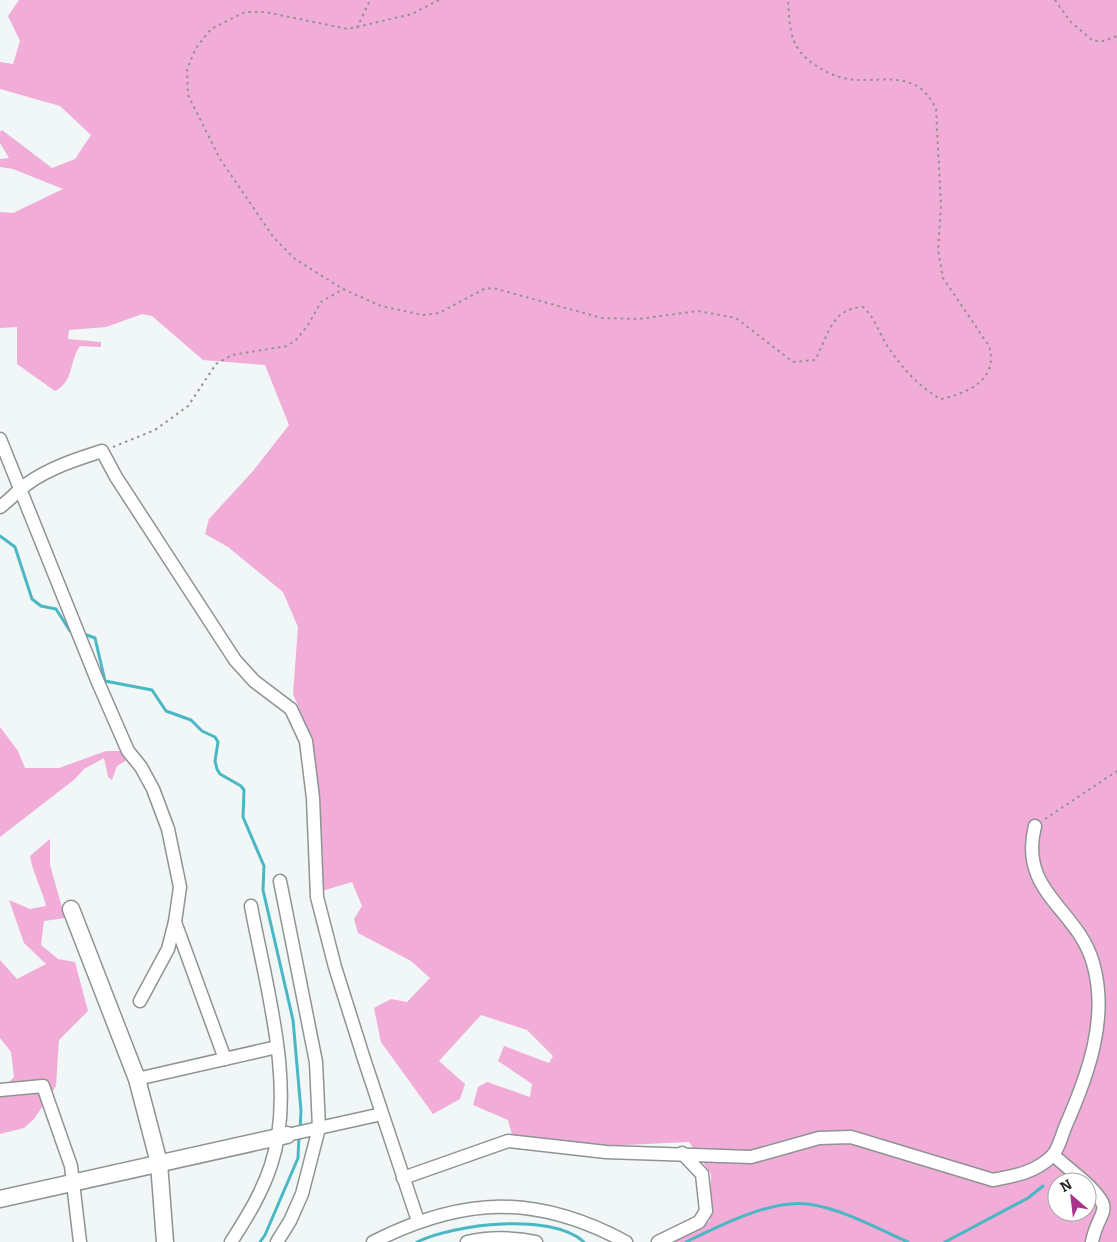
<svg xmlns="http://www.w3.org/2000/svg" width="1117" height="1242" font-family="Bitter,serif">
  <style>
    .green { fill: #f1acd7; fill-rule: evenodd }
    .lines { fill: none; stroke-linecap: round; stroke-linejoin: round }
    .stream { stroke: #4ab7c4; stroke-width: 3 }
    .minor-casing { stroke: #8f9394; stroke-width: 15 }
    .tertiary-casing { stroke: #8f9394; stroke-width: 19 }
    .path { stroke: #909393; stroke-width: 2; stroke-dasharray: 2.5 4; stroke-linecap: butt }
    .minor { stroke: #fff; stroke-width: 12 }
    .tertiary { stroke: #fff; stroke-width: 16 }
  </style>
  <rect width="100%" height="100%" fill="#f1f6f6"/>
  <!-- green -->
  <g class="green">
    <path d="M19,0h1098v1242h-447l40,-21 1,-47 -22,-32 -86,4 -91,-11 -4,-15 -35,-15 5,-18 9,-5 43,15 2,-13 -34,-23 6,-15 45,17 4,-7 -26,-26 -46,-15 -42,46 26,23 -5,15 -27,15 -52,-72 -7,-34 17,-9 16,3 23,-24 -19,-17 -53,-28 -4,-14 8,-13 -10,-24 -30,9 -10,-151 -19,-46 5,-67 -15,-35 -55,-45 -23,-13 4,-15 44,-48 36,-46 -24,-60 -62,-5 -51,-44 -10,-2 -36,13 -37,3 -1,9 33,3v5l-21,-1c-11,15 -6,36 -25,45l-38,-27v-37l-17,1v-116l13,1 50,-24 -50,-20 -13,-2v-8l9,-1 -9,-15v-11l2,-2 50,38 23,-9 16,-24 -31,-29 -60,-17v-27l13,2 7,-23 -12,-25zM1057,1182h30v30h-30z"/>
    <polygon points="0,727 18,751 25,768 59,768 106,751 122,751 127,760 117,766 112,780 108,777 104,758 84,769 75,779 0,837"/>
    <path d="M50,839v26l15,53 -21,3 -3,24 17,14 17,3 13,49 -29,29 -3,46 -22,33 -10,9 -24,6v-43l14,-14 -3,-25 -11,-14v-78l17,19 29,-15 -22,-21 -15,-43 21,9 16,-3c-4,-17 -13,-32 -16,-50z"/>
  </g>
  <g class="lines">
    <!-- stream -->
    <g class="stream">
      <polyline points="0,536 15,547 32,599 41,606 56,609 70,631 75,632"/>
      <polyline points="81,633 95,638 105,681 152,690 166,711 191,720 202,731 215,737 218,742 215,761 217,769 220,774 241,786 244,790 243,817 264,866 263,890 293,1020 301,1111 300,1130"/>
      <polyline points="260,1242 265,1235 298,1158 299,1136"/>
      <path d="M417,1242c37,-18 134,-30 167,0"/>
      <path d="M686,1242c33,-16 85,-43 122,-38 35,5 68,24 100,38"/>
      <polyline points="945,1242 1028,1198 1043,1186"/>
    </g>
    <defs>
      <g id="minor">
        <polyline points="0,439 97,680 128,751 141,767 153,789 168,829 180,887 175,922 168,949 140,1001"/>
        <path d="M0,507c10,-7 17,-16 27,-23 22,-16 50,-25 75,-33l14,26 119,183 19,21 37,28 15,32 7,57 4,99 18,70 29,92 54,162"/>
        <polyline points="175,922 225,1059"/>
        <polyline points="137,1079 277,1047"/>
        <polyline points="0,1090 43,1086 71,1166 80,1242"/>
        <polyline points="287,1135 382,1114"/>
        <polyline points="1053,1155 1085,1182"/>
        <path d="M403,1178l105,-37 98,11 145,5 68,-19 32,-1 142,43c22,-4 43,-8 59,-24 7,-7 10,-22 14,-31 22,-50 43,-107 27,-162 -15,-54 -75,-71 -58,-137"/>
        <path d="M1087,1184c30,29 11,25 5,58"/>
        <path d="M231,1242c16,-25 31,-49 40,-77 26,-77 -6,-182 -20,-259"/>
        <polyline points="277,1242 290,1221 302,1194 319,1128 316,1062 280,881"/>
        <path d="M373,1242c91,-46 163,-48 253,0"/>
        <path d="M467,1242c21,-5 47,-5 69,0"/>
        <polyline points="658,1242 699,1222 706,1211 702,1174 682,1153"/>
      </g>
      <g id="tertiary">
        <polyline points="71,909 137,1079 159,1163 165,1242"/>
        <polyline points="0,1199 287,1135"/>
      </g>
    </defs>
    <!-- minor casing -->
    <use href="#minor" class="minor-casing"/>
    <!-- tertiary casing -->
    <use href="#tertiary" class="tertiary-casing"/>
    <!-- path -->
    <g class="path">
      <path d="M439,0l-27,14 -64,15 -83,-17h-20l-34,17 -15,19 -9,21 1,26 32,64 54,79 21,21 48,30 38,17 42,9 16,-2 45,-24 9,-1 109,30 37,1 59,-8 38,7 57,44 22,-2c13,-23 16,-52 48,-53 12,10 16,27 25,40 14,21 31,40 53,52 28,-6 58,-20 48,-53l-46,-68 -5,-28 3,-45 -5,-96c-4,-8 -9,-16 -16,-21 -18,-13 -43,-7 -64,-8 -22,-1 -53,-17 -62,-39 -5,-12 -5,-28 -6,-41"/>
      <polyline points="1055,0 1070,21 1093,41 1104,41 1117,36"/>
      <polyline points="357,28 370,0"/>
      <polyline points="113,447 155,430 188,406 216,364 232,355 287,346 296,340 308,325 321,302 343,289"/>
      <polyline points="1045,819 1117,771"/>
    </g>
    <!-- minor -->
    <use href="#minor" class="minor"/>
    <!-- tertiary -->
    <use href="#tertiary" class="tertiary"/>
  </g>
  <!-- north arrow -->
  <g transform="translate(1072 1197) rotate(332)"><circle r="24" fill="#ffffff" stroke="#a8a9a9"/>
  <path d="M0-4L9 19L0 12L-9 19Z" fill="#ab3389"/>
  <text y="-8" font-size="14" font-weight="bold" text-anchor="middle" fill="#252727">N</text>
  </g>
</svg>
